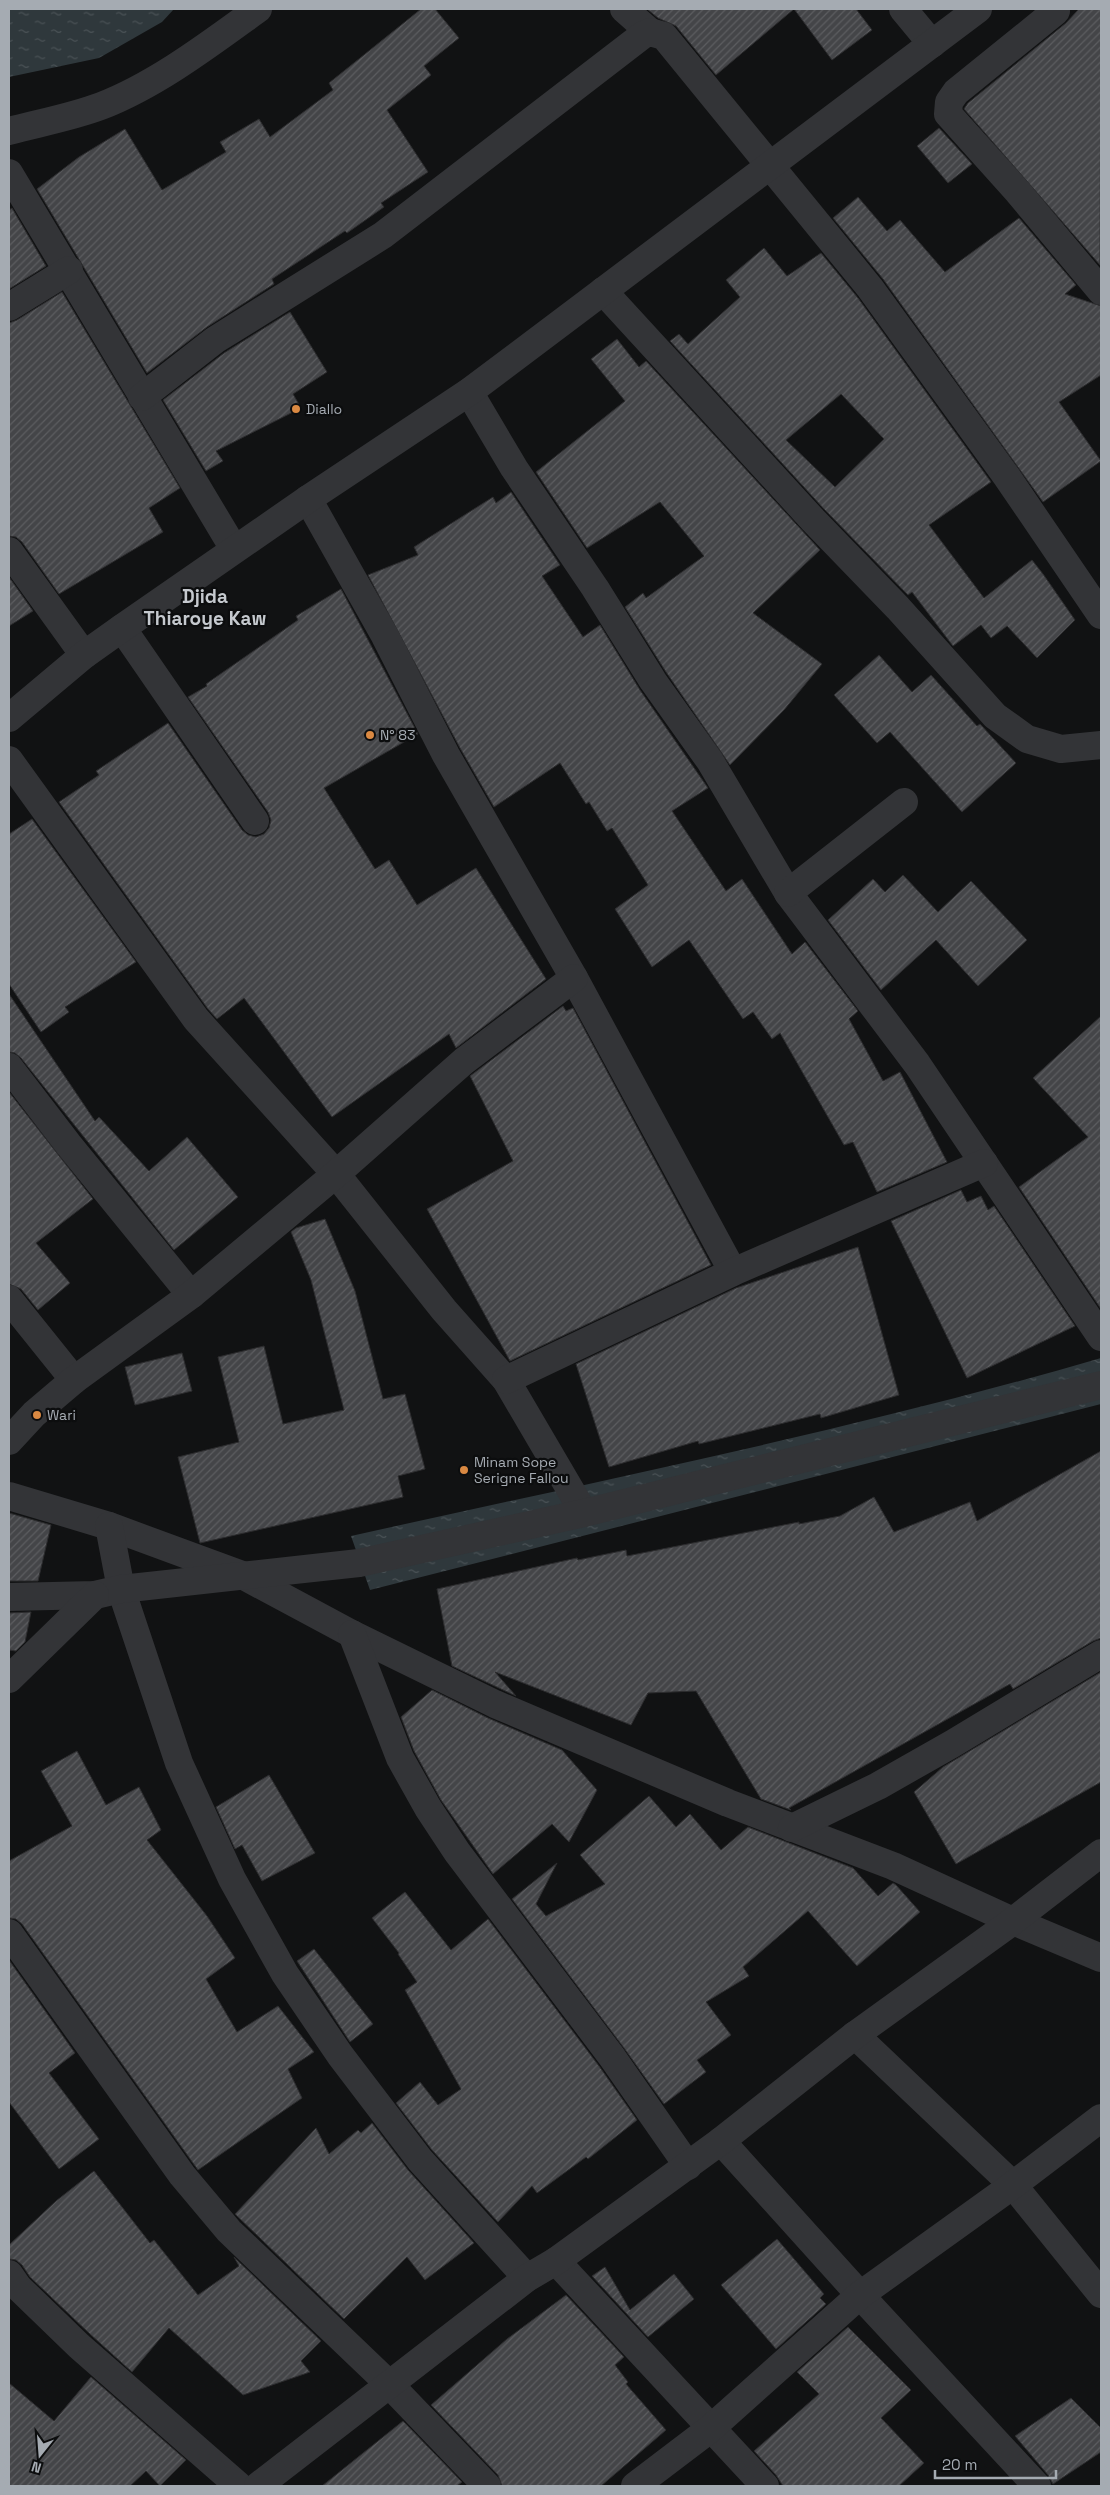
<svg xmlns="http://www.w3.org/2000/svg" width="1110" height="2495" font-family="'Space Grotesk',sans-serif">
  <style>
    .water { fill: url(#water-ripples) }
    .building { fill: url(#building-hatch); stroke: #2c2c2e; fill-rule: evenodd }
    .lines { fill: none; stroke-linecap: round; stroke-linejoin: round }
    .minor { stroke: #333437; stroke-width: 28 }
    .poi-dot { fill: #da8942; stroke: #0c0d0e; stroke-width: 2 }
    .labels { text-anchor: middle; stroke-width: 4.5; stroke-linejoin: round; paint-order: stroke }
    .poi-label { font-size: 14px; fill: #a5abb2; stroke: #0c0d0e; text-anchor: start }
    .district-label { font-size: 19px; font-weight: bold; fill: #c5c9ce; stroke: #0c0d0e }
  </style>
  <defs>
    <pattern id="water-ripples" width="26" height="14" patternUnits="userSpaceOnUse" patternTransform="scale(1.25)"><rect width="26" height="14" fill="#2f383c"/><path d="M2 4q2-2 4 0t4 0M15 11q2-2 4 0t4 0" fill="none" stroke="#4a5256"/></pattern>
    <pattern id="building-hatch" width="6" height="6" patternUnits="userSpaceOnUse" patternTransform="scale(1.25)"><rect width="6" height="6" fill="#444548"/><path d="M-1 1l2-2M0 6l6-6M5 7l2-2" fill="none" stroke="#5c5d60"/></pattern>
  </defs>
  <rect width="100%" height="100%" fill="#111213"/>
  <!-- water -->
  <g class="water">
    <polygon points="9,9 174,9 162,22 99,58 9,77"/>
    <path d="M1101,1358v46l-731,186 -19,-54c251,-56 503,-106 750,-178z"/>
  </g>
  <!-- building -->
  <g class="building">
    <polygon points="421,9 435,9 459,38 424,66 431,75 387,110 428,172 381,203 384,207 347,233 345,231 272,279 274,284 207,327 147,373 37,189 79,157 125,129 162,190 226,152 220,142 259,119 270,137 333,90 329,83"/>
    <polygon points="647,9 856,9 872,30 832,60 794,9 716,75 676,26 658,18"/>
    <polygon points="1079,9 1101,9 1100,265 964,109 968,103 1066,23"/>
    <polygon points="939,128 972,164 948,183 917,146"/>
    <polygon points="858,197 887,231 900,220 945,272 1019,218 1076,285 1065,294 1101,306 1101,375 1059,402 1101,461 1043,502 883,279 833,218"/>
    <polygon points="12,208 46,266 9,289 9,210"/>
    <path d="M764,248l23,28 34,-23 37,45 133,184 -62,43 55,73 48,-38 11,14 32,46 -38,38 -30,-32 -16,12 -10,-13 -28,21 -41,-54 -4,3 -84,-86 -154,-168 9,-7 9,10 52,-47 -14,-17zM841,394l43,45 -49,48 -49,-47z"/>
    <polygon points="62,292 180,488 149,508 163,532 59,594 22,542 16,537 9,536 9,323 17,320"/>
    <polygon points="290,312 327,372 293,394 301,408 216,451 223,461 206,471 163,400 224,353"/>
    <polygon points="617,339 639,367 646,361 820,550 753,613 822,664 784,710 730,765 666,672 625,607 643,593 646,598 704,556 660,502 587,548 536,472 625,401 591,359"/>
    <polygon points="511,492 560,565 542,576 583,637 600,625 640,690 708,788 672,811 726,891 742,879 792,954 805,942 858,1011 849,1019 883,1081 900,1072 947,1162 877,1192 853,1142 844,1145 780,1033 772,1039 753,1012 743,1019 689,940 652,967 615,909 648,885 612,828 607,831 589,802 586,804 560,763 494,807 460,748 368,575 418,555 414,547 493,497 496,503"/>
    <polygon points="9,577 33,611 9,626"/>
    <polygon points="341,589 418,734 324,788 375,869 389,860 417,905 476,868 546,979 456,1048 449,1034 332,1117 244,998 217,1019 208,1009 59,802 99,775 96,771 168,723 242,830 248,835 256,837 264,834 269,828 271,820 268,812 188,697 207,686 206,684 298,620 296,616"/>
    <polygon points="879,655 912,692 931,675 977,726 980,724 1016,763 962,812 890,732 877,743 834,695"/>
    <polygon points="32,819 136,962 65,1007 69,1012 41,1032 9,984 9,834"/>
    <polygon points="903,875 938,912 971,881 1027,940 978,986 936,940 881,990 828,920 873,879 885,892"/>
    <polygon points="9,994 95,1121 99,1117 149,1171 187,1137 238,1197 174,1250 21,1058 15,1053 9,1052"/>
    <polygon points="563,1006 566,1011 573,1008 711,1265 510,1361 427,1209 513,1161 470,1076"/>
    <polygon points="1101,1016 1101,1309 1019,1187 1088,1137 1033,1078"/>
    <polygon points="9,1092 93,1199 36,1243 70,1283 38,1310 21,1289 9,1284"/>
    <polygon points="961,1190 967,1202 981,1196 988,1210 994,1206 1075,1326 967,1378 891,1221"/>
    <polygon points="325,1219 355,1291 383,1399 405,1394 425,1469 398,1476 403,1497 200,1543 178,1457 239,1442 218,1357 264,1346 283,1424 344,1410 311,1280 291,1232 296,1228"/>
    <polygon points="858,1247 899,1395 821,1418 820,1414 699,1444 698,1441 609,1467 576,1364 736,1288"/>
    <polygon points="182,1353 192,1391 135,1405 125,1367"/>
    <polygon points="1101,1451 1101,1638 1093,1641 1013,1689 1010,1684 789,1808 791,1810 761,1799 696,1691 648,1693 631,1725 495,1672 516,1696 452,1666 437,1589 577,1558 578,1560 626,1550 627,1556 799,1522 799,1524 840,1516 874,1497 894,1532 970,1502 977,1521"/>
    <polygon points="9,1513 51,1525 38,1581 9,1581"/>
    <polygon points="31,1612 25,1642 16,1651 9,1650 9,1613"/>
    <polygon points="1101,1672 1101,1782 956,1864 914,1792 943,1767"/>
    <polygon points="432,1690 488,1718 562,1750 597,1790 569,1842 552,1824 493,1874 441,1800 414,1751 401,1717"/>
    <polygon points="77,1751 106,1805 139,1787 161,1830 147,1840 207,1916 235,1958 206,1979 237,2032 278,2006 314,2052 288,2069 302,2098 198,2170 22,1924 16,1919 9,1918 9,1861 72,1826 41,1771"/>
    <polygon points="269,1775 315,1853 262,1881 242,1845 235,1849 216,1807"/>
    <polygon points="649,1796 676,1827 690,1814 721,1850 748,1827 853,1868 878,1896 893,1883 896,1885 920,1912 857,1966 808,1911 743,1967 749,1976 706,2002 731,2035 697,2060 706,2072 664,2104 624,2048 512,1899 557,1863 536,1904 546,1916 605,1884 580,1855"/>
    <polygon points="405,1892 451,1950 488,1919 599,2066 637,2120 588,2159 586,2157 537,2193 532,2186 498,2222 432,2150 396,2103 420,2082 438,2105 461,2089 405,1990 417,1982 398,1954 399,1953 372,1918"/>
    <polygon points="314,1949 373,2024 350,2042 297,1961"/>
    <polygon points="9,1960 75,2053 49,2073 99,2139 59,2169 9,2102"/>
    <polygon points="372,2123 408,2170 474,2243 425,2280 407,2257 344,2319 235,2214 316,2128 329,2154 358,2130 361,2133"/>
    <polygon points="94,2171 150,2243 154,2240 198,2295 239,2266 234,2257 321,2341 301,2361 310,2372 243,2395 169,2328 132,2372 90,2334 30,2277 22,2265 16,2260 9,2259 9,2245 56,2201"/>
    <polygon points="777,2239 824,2294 820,2298 826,2304 776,2349 721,2285"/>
    <polygon points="605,2267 630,2310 674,2274 694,2299 648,2337 592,2276"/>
    <polygon points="566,2295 624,2357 615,2365 628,2382 626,2384 666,2430 601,2486 502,2486 498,2475 431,2405 507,2339"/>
    <polygon points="848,2327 911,2390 881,2418 924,2463 899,2486 783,2486 776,2475 754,2451 819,2394 797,2372"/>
    <polygon points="91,2377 186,2460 160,2486 146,2471 130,2486 9,2486 9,2383 54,2421"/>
    <polygon points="1071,2398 1101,2428 1101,2452 1053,2484 1048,2475 1015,2436"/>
    <polygon points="403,2421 462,2482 457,2486 322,2486"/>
  </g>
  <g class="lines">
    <!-- minor -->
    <g class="minor">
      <polyline points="624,9 650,32"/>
      <polyline points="903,9 932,44"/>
      <polyline points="1055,9 1056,11 956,92 949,102 948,114 1018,192 1101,291"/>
      <path d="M9,131c30,-8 63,-14 92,-25 55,-21 110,-63 157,-97"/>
      <polyline points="9,173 234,549"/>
      <polyline points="603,291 813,520 898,608 995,716 1027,739 1061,749 1101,745"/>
      <polyline points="9,307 69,270"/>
      <polyline points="469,392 514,468 595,588 653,681 710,761 788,893 917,1064 1101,1337"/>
      <polyline points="142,397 215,340 383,235 643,35 650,32 664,36 870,288 1007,477 1101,615"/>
      <polyline points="308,499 385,636 446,755 574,978 733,1272"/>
      <polyline points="9,551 84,655"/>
      <polyline points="122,628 255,821"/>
      <polyline points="9,718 84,655 122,628 308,499 469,392 978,9"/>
      <polyline points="9,760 196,1019 336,1174 444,1310 506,1380 584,1513"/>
      <polyline points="788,893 904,802"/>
      <polyline points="9,1067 68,1144 191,1295"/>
      <polyline points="9,1299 74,1380"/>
      <polyline points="506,1380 733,1272 984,1163"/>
      <polyline points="9,1441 34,1414 74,1380 191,1295 336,1174 464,1061 574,978"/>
      <polyline points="9,1496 109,1526 242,1575 352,1634 495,1704 728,1803 893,1866 1013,1921 1101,1958"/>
      <polyline points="109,1526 121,1589 179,1763 232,1879 285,1974 340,2055 420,2160 527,2278"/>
      <polyline points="9,1597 95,1595 121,1589 359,1563 584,1513 1101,1385"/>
      <polyline points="352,1634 400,1758 428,1808 457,1852 612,2057 688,2166"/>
      <polyline points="9,1679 95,1595"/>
      <polyline points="792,1828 878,1786 952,1744 1101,1654"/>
      <polyline points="9,1933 182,2175 229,2231 389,2384 487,2486"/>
      <polyline points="855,2035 1013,2185 1101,2294"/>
      <polyline points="721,2141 860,2295 1037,2486"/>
      <polyline points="556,2261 765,2486"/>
      <polyline points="9,2274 18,2287 79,2346 239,2486"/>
      <polyline points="258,2486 527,2278 556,2261 721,2141 855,2035 1013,1921 1101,1853"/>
      <polyline points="635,2486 710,2429 860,2295 1013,2185 1101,2118"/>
    </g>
  </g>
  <!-- markers -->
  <g class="poi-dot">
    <circle cx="296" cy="409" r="5"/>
    <circle cx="370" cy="735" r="5"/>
    <circle cx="37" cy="1415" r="5"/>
    <circle cx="464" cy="1470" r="5"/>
  </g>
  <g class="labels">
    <!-- poi labels -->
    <g class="poi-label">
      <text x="306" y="414">Diallo</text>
      <text x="380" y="740">N° 83</text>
      <text x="47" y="1420">Wari</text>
      <text x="474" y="1467">Minam Sope<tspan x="474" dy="16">Serigne Fallou</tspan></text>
    </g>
    <!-- district labels -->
    <g class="district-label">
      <text x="205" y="603">Djida<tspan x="205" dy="22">Thiaroye Kaw</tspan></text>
    </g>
  </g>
  <!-- border -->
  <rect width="1110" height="2495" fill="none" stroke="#a5abb2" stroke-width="20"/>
  <!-- north arrow -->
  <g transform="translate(40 2455) rotate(197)" stroke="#0c0d0e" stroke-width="4" paint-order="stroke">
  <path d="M0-4L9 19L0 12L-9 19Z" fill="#a5abb2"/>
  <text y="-8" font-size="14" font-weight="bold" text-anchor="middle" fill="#a5abb2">N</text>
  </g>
  <!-- scale -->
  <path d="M935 2470v8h121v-8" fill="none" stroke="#a5abb2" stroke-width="2.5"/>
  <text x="942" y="2470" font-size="15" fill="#a5abb2" stroke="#0c0d0e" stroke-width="4" paint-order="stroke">20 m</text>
</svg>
